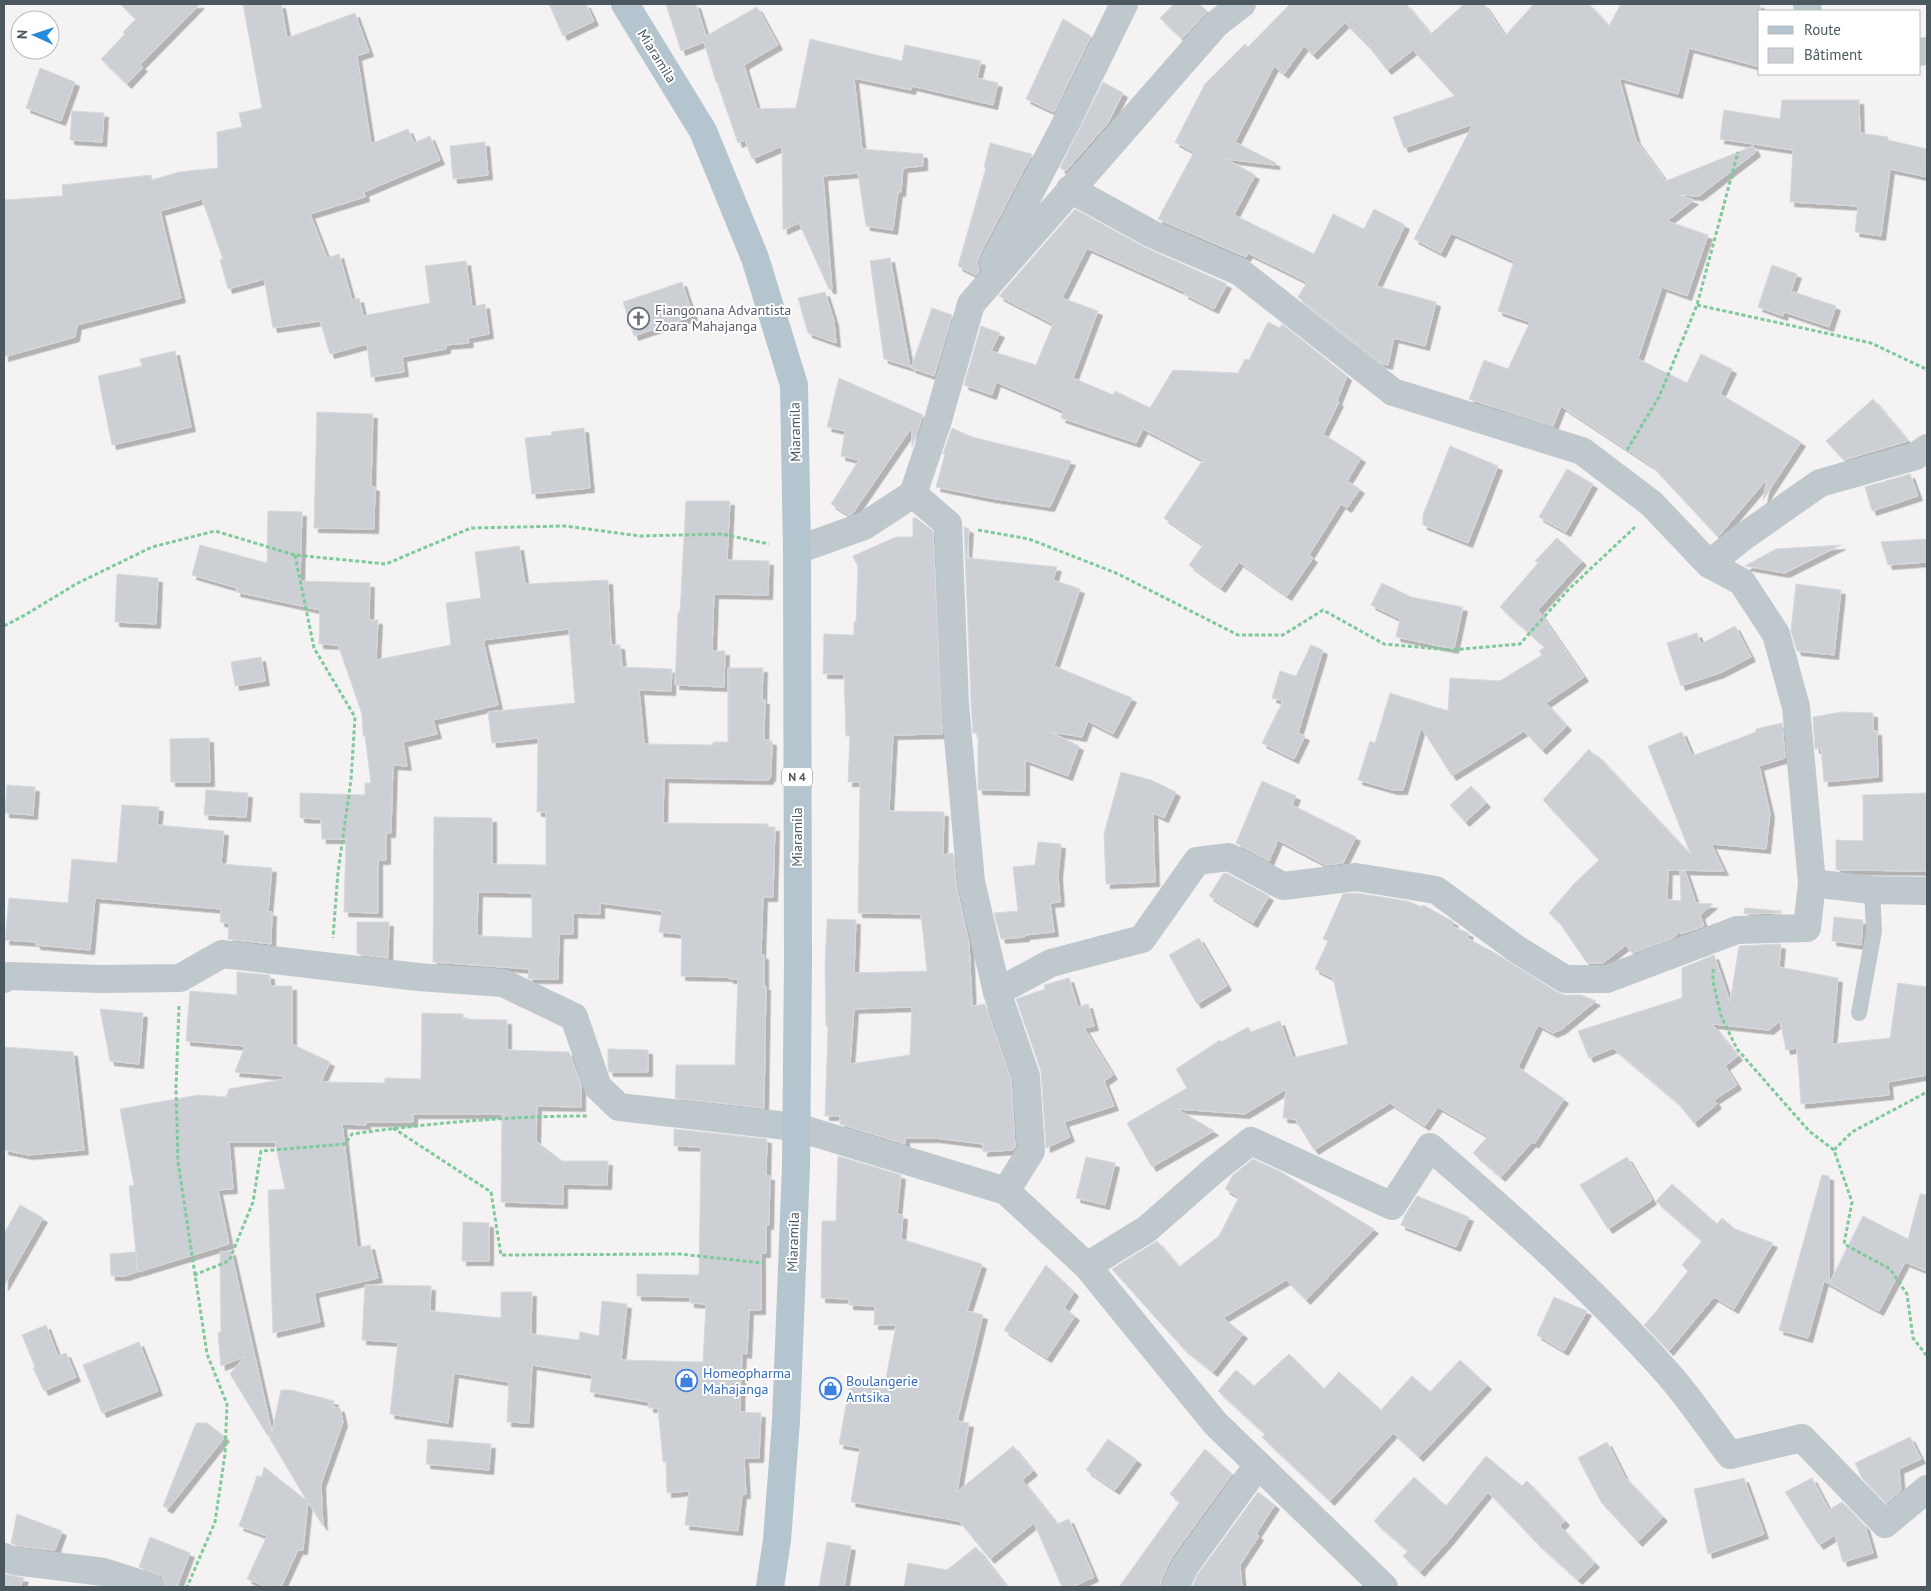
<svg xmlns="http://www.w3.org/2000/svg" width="1931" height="1591" font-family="'PT Sans',sans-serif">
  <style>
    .building { fill: #ccd0d4; stroke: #d7d9dd; fill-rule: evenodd; filter: url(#shadow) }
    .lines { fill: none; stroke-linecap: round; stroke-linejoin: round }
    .path { stroke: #7eca9b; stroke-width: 3; stroke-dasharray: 4 2.5; stroke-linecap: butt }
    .lane { stroke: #bfc8cd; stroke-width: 16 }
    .street { stroke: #bfc8cd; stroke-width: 28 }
    .primary { stroke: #b4c5cf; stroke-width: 28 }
    .labels { text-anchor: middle; stroke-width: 4; stroke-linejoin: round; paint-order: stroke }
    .shield { fill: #fff; stroke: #818a8f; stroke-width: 1 }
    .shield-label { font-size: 12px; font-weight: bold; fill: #4b585f }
    .street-label { font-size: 14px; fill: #4b585f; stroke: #fff }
    .worship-label { font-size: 14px; fill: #5b616d; stroke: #fff; text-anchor: start }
    .shop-label { font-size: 14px; fill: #366cbe; stroke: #fff; text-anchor: start }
  </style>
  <defs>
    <filter id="shadow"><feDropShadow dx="4.5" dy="4.5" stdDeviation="0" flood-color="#0004"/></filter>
  </defs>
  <rect width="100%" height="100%" fill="#f4f2f2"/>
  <!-- building -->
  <g class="building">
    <polygon points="120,4 200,4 140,65 143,67 127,84 101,59 125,34 123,32 136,19"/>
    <polygon points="243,4 281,4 287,38 355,13 369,52 357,56 371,144 408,129 414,143 430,136 440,160 364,192 365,197 310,214 327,258 339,254 352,300 359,298 363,316 430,303 425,266 466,261 472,307 485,304 489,334 468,338 469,343 446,345 446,349 402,357 404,372 371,377 367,344 330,354 320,321 273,328 264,279 228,289 220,260 223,259 202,199 160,211 181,298 77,325 75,337 4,357 4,200 63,196 62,185 151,175 152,180 179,172 218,168 217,132 242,127 239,113 262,108"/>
    <polygon points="549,4 586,4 594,21 563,36"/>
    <polygon points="666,4 696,4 706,36 757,7 778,45 744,65 757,109 796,108 810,39 902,61 905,45 981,61 977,78 998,83 993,105 912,86 911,90 854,78 862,149 923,154 923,166 903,168 901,192 898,192 893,230 866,226 858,173 823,176 832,289 829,289 799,223 783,230 782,146 752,159 745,140 738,143 717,82 716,82 704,42 681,51"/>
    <polygon points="1174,4 1199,4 1207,11 1182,39 1160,18"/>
    <polygon points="1290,4 1406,4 1431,34 1464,4 1484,4 1505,36 1534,4 1589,4 1609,26 1621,4 1760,4 1760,67 1689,48 1678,94 1619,78 1636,140 1666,181 1753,146 1756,152 1699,196 1679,195 1694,200 1667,221 1708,235 1687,296 1662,287 1638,359 1687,383 1701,354 1732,369 1720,394 1801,442 1763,500 1767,479 1718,537 1652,466 1561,406 1553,426 1469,399 1484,360 1508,369 1530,322 1498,311 1514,261 1451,233 1441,253 1414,239 1473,124 1404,148 1393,117 1455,96 1413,50 1387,70 1370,48 1345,23 1313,55 1304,46 1284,74 1274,66 1235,142 1276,163 1275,165 1226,159 1255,175 1234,215 1314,254 1333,214 1364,229 1374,209 1405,225 1376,286 1436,302 1425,346 1394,338 1388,365 1381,363 1298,297 1307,282 1248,253 1246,257 1158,219 1194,152 1175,142 1205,84 1245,44 1248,47"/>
    <polygon points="1063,19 1091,36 1054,112 1026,99"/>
    <polygon points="40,68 75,82 61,121 26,108"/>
    <polygon points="1103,82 1123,93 1108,123 1066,171 1060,168"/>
    <polygon points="1782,100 1859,100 1860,133 1888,137 1888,140 1927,149 1927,177 1890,169 1881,236 1855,232 1858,206 1790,202 1793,150 1720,139 1724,110 1780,119"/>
    <polygon points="72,111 104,113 102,142 70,140"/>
    <polygon points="485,142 488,175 453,179 450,146"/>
    <polygon points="990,143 1032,154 979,256 977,263 979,271 976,275 958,266 986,168 984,167"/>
    <polygon points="1075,209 1146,248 1227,284 1214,309 1184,294 1185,292 1087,248 1062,298 1098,311 1073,378 1113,395 1115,391 1150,408 1173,370 1238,373 1245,359 1249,360 1268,322 1280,328 1282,324 1347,376 1337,401 1339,402 1323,434 1361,458 1347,481 1360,489 1347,508 1341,504 1309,555 1313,558 1287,596 1239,562 1221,588 1189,565 1203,545 1164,518 1203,460 1143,429 1136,443 1061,418 1064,411 996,382 992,395 964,385 981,326 1000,333 991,351 1036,365 1053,324 999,296"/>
    <polygon points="890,258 910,367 884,359 870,261"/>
    <polygon points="1772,265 1797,274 1791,291 1836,306 1829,327 1784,312 1783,316 1758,307"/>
    <polygon points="682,282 693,316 634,336 623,302"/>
    <polygon points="825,292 834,321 836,343 808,333 798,298"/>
    <polygon points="932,308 952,315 934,376 911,368"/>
    <polygon points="175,351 191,427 112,445 98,376 142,366 140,359"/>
    <polygon points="839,378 923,415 912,447 912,427 853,513 849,515 831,504 859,460 841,456 845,431 827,427"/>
    <polygon points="1873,399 1908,441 1844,460 1826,441"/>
    <polygon points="317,412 373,414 371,486 375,487 374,529 314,528"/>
    <polygon points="584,428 590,488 532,494 525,438 552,435 551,432"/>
    <polygon points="952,428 972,437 1071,461 1050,507 990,498 936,487 945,454 943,454"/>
    <polygon points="1450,446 1498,466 1468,543 1423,525 1423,515"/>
    <polygon points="1567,469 1593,484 1566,532 1539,517"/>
    <polygon points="1910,474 1918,496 1872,511 1865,487"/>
    <polygon points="686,501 730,501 727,560 769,561 768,595 714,594 712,651 725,651 724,687 675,685 678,612 680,612"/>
    <path d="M268,511l34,1 -2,69 70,2 -1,37h9l-2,40 75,-15 -5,-42 35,-5 -6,-46 44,-6 6,38 83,-4 3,65h9l2,22 50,2 -1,22 -32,-1 5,54 69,1v-3h15v-74h35l-1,32h3l-1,40 8,1 -1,36h-2v3l-105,-2 -1,45 105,1v3h7l-2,70h-10l-2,58h3v31h2l-2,122 -89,-10 1,-33h59l3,-86h-9v-2l-48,-1 1,-42 -23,-2 3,-21 -62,-8v11l-27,-1v21h-14l-1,45h-28l-2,-1 1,-9 -96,-7 1,-145 58,1v46l54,1v-53h-9l1,-74 -46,5 -4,-31 87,-9 -6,-74 -86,11 15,65 -65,15 4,14 -34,8 4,24 -14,-1 -2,68h-5v27h-8v53l-34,-1 2,-73h-24l-1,-20 -21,-1v-25l65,2v-12h6l-6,-47h-2l-1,-22 -24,-69 -19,-1 1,-34 -84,-18 1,-4 -45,-13 8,-30 67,18zM478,892l54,1v45l-55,-2z"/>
    <path d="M913,518h3l17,13 9,203 -49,1 -4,76 55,1 -1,43 10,-2 3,32 13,58 3,63 13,-2 26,75 4,68 -2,3 -30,2v-8l-48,-6h-30v6l-65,-20v-8h-15l3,-89 -2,-1 -1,-60 2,-47 29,1 -2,53 73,-2 -6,-57 -63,-1 2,-131h-12l2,-46h-4l-2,-62h-21l1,-40 30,1v-13h2l2,-55 -5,-11 43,-19h17zM912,1007l-2,48 -60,9 4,-55z"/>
    <polygon points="964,527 969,529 967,558 1057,567 1053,580 1080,589 1054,666 1132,698 1113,734 1088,721 1082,737 1051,732 1079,746 1068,776 1025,760 1025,791 978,790 978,733 973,733 971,703"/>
    <polygon points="1557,538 1582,561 1538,610 1584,677 1546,703 1567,726 1542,750 1524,731 1452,776 1421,727 1403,790 1393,790 1358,780 1370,741 1375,743 1390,693 1448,711 1450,678 1500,681 1542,655 1539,651 1545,647 1500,607 1538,563 1535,561"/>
    <polygon points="1927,539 1927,562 1888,565 1881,542"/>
    <polygon points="1841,545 1785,573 1745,566 1776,549"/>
    <polygon points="117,574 158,578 156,624 115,622"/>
    <polygon points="1382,583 1411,597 1463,607 1454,649 1396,637 1400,619 1371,605"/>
    <polygon points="1796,584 1841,590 1834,655 1797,651 1791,631"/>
    <polygon points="1735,626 1751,657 1720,673 1681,686 1667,643 1697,633 1701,644"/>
    <polygon points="1311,645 1323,650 1298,733 1305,736 1294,759 1262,743 1283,701 1272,698 1280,671 1296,676"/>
    <polygon points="261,657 265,681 235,686 231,662"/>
    <polygon points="1841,712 1873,713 1873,731 1877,731 1878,777 1824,782 1821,747 1815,749 1813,717"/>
    <polygon points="1782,723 1785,758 1759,766 1770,813 1766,849 1711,844 1724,871 1668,870 1667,900 1681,901 1680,871 1685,871 1696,903 1713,904 1700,915 1704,926 1681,934 1681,931 1673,938 1632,953 1626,945 1603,963 1587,963 1559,922 1549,913 1573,885 1599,860 1543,800 1589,749 1595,757 1597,755 1691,855 1648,746 1682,732 1692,756 1756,732 1756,729"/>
    <polygon points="209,738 210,782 171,782 170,739"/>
    <polygon points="1121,772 1151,780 1176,792 1164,818 1153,813 1155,882 1106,884 1104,834"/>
    <polygon points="1262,781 1296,796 1292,805 1356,837 1343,863 1326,865 1278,840 1269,861 1236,843"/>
    <polygon points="7,785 35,787 33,815 5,813"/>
    <polygon points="1471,786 1486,803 1465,822 1450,805"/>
    <polygon points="206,790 248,793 246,817 204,815"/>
    <polygon points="1927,793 1927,871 1836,870 1836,840 1863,841 1863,795"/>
    <polygon points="122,805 159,807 157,825 224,831 221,864 272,868 268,912 272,912 271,944 228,939 229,923 220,922 221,909 95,898 90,950 36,945 36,942 5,940 9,898 68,903 72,859 117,863"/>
    <polygon points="1038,842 1061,844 1058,875 1060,902 1050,903 1054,932 1025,935 1025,937 1001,939 994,913 1018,911 1013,867 1035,865"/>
    <polygon points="1226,873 1269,896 1253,923 1209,896 1223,874"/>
    <polygon points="1356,893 1407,901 1422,907 1423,905 1454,922 1451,926 1469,933 1467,938 1495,953 1557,992 1565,995 1581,995 1596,1001 1562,1029 1553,1033 1538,1025 1518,1067 1564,1099 1534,1144 1532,1142 1501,1177 1473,1153 1488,1136 1438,1107 1425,1126 1390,1103 1314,1150 1295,1119 1283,1118 1286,1089 1245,1114 1177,1109 1214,1131 1152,1167 1127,1123 1187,1088 1176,1069 1220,1040 1221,1042 1248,1027 1251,1032 1280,1021 1293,1058 1348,1044 1333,978 1315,969 1328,941 1323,939 1343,894"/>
    <polygon points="1745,908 1781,911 1781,913 1744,914"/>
    <polygon points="1834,917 1863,920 1861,945 1832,941"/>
    <polygon points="357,922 389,922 388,958 357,954"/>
    <polygon points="1199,938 1227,986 1197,1004 1169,955"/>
    <polygon points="1779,944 1781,945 1779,967 1838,978 1832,1044 1890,1038 1898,983 1927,987 1927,1075 1888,1082 1889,1095 1801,1104 1797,1048 1786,1050 1780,1021 1769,1030 1712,1024 1738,1056 1725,1066 1737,1085 1714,1100 1717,1104 1694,1123 1677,1102 1613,1048 1589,1058 1578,1031 1682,998 1682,968 1714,955 1730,1002 1739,946"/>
    <polygon points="237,972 270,975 270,986 292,986 292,1044 330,1062 321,1082 385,1083 385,1078 421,1079 422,1013 463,1014 463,1019 507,1020 507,1050 569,1052 581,1084 581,1107 537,1106 536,1141 562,1161 608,1161 607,1185 563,1184 563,1204 501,1202 502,1114 413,1114 413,1122 366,1122 366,1125 342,1124 357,1248 370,1245 378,1278 314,1293 320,1322 273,1333 268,1190 285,1189 275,1142 229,1142 233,1189 218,1190 229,1244 138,1272 129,1186 134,1185 120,1109 198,1095 226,1097 229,1089 284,1079 284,1076 235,1072 245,1046 186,1041 190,991 237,995"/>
    <polygon points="1069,978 1078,1007 1088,1004 1094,1026 1084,1028 1113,1075 1104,1081 1114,1106 1064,1122 1070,1137 1046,1148 1041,1071 1016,999 1045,989 1044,985"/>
    <polygon points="100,1009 143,1013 139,1064 110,1061"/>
    <polygon points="4,1047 73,1052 84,1150 28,1155 4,1150"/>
    <polygon points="608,1049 648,1050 648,1072 609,1072 608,1067"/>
    <polygon points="674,1129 767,1139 766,1176 770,1176 769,1225 766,1225 766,1253 761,1253 761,1310 749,1310 747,1354 742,1353 740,1412 761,1413 759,1458 744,1458 746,1494 742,1494 738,1531 685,1525 689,1491 667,1493 666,1462 663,1462 658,1408 649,1408 649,1402 590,1392 592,1375 532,1365 529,1423 507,1422 509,1382 454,1373 448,1423 390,1414 398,1342 362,1340 365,1285 431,1286 430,1311 501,1318 501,1292 532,1292 531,1334 579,1340 580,1332 599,1336 602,1301 627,1304 621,1360 703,1362 706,1304 690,1303 690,1297 637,1296 637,1274 699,1275 701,1147 674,1146"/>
    <polygon points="838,1156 901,1175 897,1214 903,1215 901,1239 982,1264 967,1311 983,1315 957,1421 969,1423 957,1492 1013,1446 1033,1471 1022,1480 1057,1524 1069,1519 1094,1577 1072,1587 1062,1587 1034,1523 990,1559 959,1521 851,1502 860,1448 839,1444 850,1383 884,1389 896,1325 874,1325 875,1306 849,1305 849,1299 821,1298 822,1221 836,1221"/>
    <polygon points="1086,1157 1115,1163 1105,1205 1076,1198"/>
    <polygon points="1627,1157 1652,1200 1608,1229 1580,1185"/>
    <polygon points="1253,1159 1281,1172 1374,1229 1306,1300 1286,1280 1223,1318 1243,1334 1213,1372 1182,1347 1112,1269 1157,1241 1179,1267 1219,1236 1239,1197 1225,1189 1233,1175"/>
    <polygon points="1822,1175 1829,1176 1829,1284 1863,1216 1908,1239 1920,1194 1927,1195 1927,1271 1905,1262 1879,1311 1824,1281 1808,1338 1779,1330"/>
    <polygon points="1672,1184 1717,1224 1722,1218 1735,1229 1773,1243 1734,1309 1714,1297 1669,1351 1644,1325 1654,1314 1688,1271 1682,1265 1702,1241 1656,1201"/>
    <polygon points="1417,1196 1469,1217 1456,1247 1401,1225 1405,1215"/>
    <polygon points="20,1205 43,1218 4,1286 4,1234"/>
    <polygon points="463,1222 489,1223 489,1261 462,1261"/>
    <polygon points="231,1251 272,1432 281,1390 291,1390 334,1401 333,1407 340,1408 343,1422 321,1484 323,1526 308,1502 303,1550 298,1550 281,1587 267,1587 247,1579 267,1536 239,1526 257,1476 262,1477 264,1467 307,1501 270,1439 271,1435 268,1436 230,1374 244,1357 221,1366 218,1333 221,1332 220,1252"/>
    <polygon points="136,1252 137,1272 125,1276 111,1276 110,1254"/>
    <polygon points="1046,1265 1074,1292 1064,1308 1075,1316 1047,1358 1004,1330"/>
    <polygon points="1554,1297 1587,1311 1564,1351 1537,1335"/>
    <polygon points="46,1325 58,1356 66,1353 76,1377 44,1391 33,1368 35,1367 22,1335"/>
    <polygon points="139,1342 158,1391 102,1413 83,1365"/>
    <polygon points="1289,1354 1324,1389 1339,1372 1381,1410 1412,1376 1430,1392 1460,1360 1487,1385 1419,1457 1393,1433 1330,1501 1262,1437 1265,1434 1218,1391 1236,1370 1254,1386"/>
    <polygon points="196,1423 207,1423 225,1437 168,1509 163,1506"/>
    <polygon points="1910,1437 1921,1459 1899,1469 1901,1491 1886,1503 1862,1478 1855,1463"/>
    <polygon points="428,1439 491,1444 489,1470 426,1464"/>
    <polygon points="1108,1439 1137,1460 1115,1490 1086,1470"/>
    <polygon points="1607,1442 1624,1476 1663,1517 1638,1542 1601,1502 1578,1458"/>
    <polygon points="1205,1449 1232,1474 1172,1557 1161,1580 1160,1587 1119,1587 1180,1502 1170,1494"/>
    <polygon points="1486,1456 1522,1486 1527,1481 1565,1521 1560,1526 1595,1563 1578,1580 1540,1546 1488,1492 1449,1540 1420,1572 1403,1556 1408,1551 1374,1521 1414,1477 1446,1506"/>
    <polygon points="1744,1478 1764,1534 1708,1554 1694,1489"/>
    <polygon points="1812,1478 1829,1510 1842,1502 1865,1526 1873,1553 1843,1562 1835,1535 1819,1545 1785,1492"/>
    <polygon points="1258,1492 1275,1505 1256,1534 1259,1536 1240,1565 1242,1587 1192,1587 1198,1574"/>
    <polygon points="17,1514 62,1531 55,1550 18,1546 11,1543"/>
    <polygon points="150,1537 190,1553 177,1587 166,1587 162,1576 139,1567"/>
    <polygon points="827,1542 851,1546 844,1587 819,1587"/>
    <polygon points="976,1547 1007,1587 904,1587 908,1563 947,1570"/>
    <polygon points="4,1574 24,1578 20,1587 4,1587"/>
  </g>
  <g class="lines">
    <!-- path -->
    <g class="path">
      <polyline points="1697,305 1871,343 1926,369 1927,371"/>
      <polyline points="1627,450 1659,397 1697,305 1738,152"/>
      <polyline points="978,530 1029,539 1116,573 1238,635 1283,635 1323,610 1384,644 1451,650 1520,644 1568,590 1635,527"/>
      <polyline points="295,555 314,648 355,717 351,780 338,872 333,938"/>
      <polyline points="4,626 25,615 76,584 152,547 215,531 295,555 386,564 471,528 565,526 640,536 722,534 769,544"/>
      <polyline points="1713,969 1713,981 1721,1016 1737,1049 1809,1131 1834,1150 1852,1202 1844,1244 1890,1269 1907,1294 1913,1338 1927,1356"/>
      <polyline points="179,1006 176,1088 178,1162 207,1354 227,1404 225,1454 215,1522 187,1587"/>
      <polyline points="393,1128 491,1192 501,1255 680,1254 763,1263"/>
      <polyline points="1834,1150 1852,1132 1927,1092"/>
      <path d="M194,1275l35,-14 24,-59 8,-51 84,-7 7,-10c78,-11 157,-18 236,-18"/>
    </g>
    <!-- lane -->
    <polyline class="lane" points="1859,1013 1874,931 1872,890"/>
    <!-- street -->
    <g class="street">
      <polyline points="1807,4 1808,11"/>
      <polyline points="1920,52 1927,51"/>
      <polyline points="993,263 1063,129 1124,4"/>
      <polyline points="913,494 948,524 955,704 971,882 997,992 1026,1076 1031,1151 1006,1191"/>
      <polyline points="797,550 864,526 913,494 938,420 971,304 1216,24 1242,4"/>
      <polyline points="1709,564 1743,537 1820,483 1916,456 1927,448"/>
      <polyline points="1812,883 1872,890 1927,891"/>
      <polyline points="4,979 9,976 102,979 180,978 222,954 418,977 503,983 574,1017 598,1087 619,1107 796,1127 1006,1191 1087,1266 1215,1423 1384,1587"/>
      <polyline points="997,992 1051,963 1142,939 1197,861 1229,857 1283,886 1356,877 1436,890 1518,950 1565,979 1607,979 1737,930 1807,928 1812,883 1796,707 1776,634 1742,582 1709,564 1652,504 1582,451 1393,392 1240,272 1152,234 1070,189"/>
      <path d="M1087,1266l60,-37 67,-59 37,-29 141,65 38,-59c84,72 167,146 240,229 21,24 40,53 60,79l72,-17 83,86 42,-35"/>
      <polyline points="4,1557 14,1561 104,1572 151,1587"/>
      <polyline points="1175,1587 1185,1566 1258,1465"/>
    </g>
    <!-- primary -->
    <polyline class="primary" points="625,4 703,131 755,258 794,385 797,550 798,961 796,1166 786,1421 777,1540 770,1587"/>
  </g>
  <!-- icons -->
  <defs>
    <symbol id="church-ring" viewBox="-11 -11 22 22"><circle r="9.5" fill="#fff" stroke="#6b7280" stroke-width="1.5"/><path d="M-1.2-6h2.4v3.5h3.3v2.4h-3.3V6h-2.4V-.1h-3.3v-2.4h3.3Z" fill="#6b7280"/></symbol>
    <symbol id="shop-ring" viewBox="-11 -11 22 22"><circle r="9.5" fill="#fff" stroke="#3f7fe0" stroke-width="1.5"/><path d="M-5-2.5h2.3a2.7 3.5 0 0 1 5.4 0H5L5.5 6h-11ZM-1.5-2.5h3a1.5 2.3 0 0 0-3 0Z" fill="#3f7fe0"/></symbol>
  </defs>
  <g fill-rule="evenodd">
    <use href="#church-ring" x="626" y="306" width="25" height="25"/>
    <use href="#shop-ring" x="674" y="1368" width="25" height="25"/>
    <use href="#shop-ring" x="818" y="1376" width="25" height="25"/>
  </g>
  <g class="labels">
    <!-- shield labels -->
    <rect class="shield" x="782" y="767.5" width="30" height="19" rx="4"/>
    <g class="shield-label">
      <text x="797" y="781">N 4</text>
    </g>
    <!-- street labels -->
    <g class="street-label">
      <text transform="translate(657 56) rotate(58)" y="5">Miaramila</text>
      <text transform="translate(795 432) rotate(-91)" y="5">Miaramila</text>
      <text transform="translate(797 837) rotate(-90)" y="5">Miaramila</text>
      <text transform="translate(793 1242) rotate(-88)" y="5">Miaramila</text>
    </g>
    <!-- worship labels -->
    <g class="worship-label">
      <text x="655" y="315">Fiangonana Advantista<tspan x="655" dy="16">Zoara Mahajanga</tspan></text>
    </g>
    <!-- shop labels -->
    <g class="shop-label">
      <text x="703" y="1378">Homeopharma<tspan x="703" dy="16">Mahajanga</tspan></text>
      <text x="846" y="1386">Boulangerie<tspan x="846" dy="16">Antsika</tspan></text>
    </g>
  </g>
  <!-- border -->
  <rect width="1931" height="1591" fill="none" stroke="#4b585f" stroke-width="10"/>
  <!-- legend -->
  <rect x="1758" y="10" width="162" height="65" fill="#ffffff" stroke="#b7bcbf"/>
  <rect x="1768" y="26" width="25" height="8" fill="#b4c5cf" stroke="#b7bcbf"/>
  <text x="1804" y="35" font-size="15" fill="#4b585f">Route</text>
  <rect x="1768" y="48" width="25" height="15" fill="#ccd0d4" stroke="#b7bcbf"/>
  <text x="1804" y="60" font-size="15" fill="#4b585f">Bâtiment</text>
  <!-- north arrow -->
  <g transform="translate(35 35) rotate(273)"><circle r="24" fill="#ffffff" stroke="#b7bcbf"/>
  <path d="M0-4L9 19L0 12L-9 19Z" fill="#258cdb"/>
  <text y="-8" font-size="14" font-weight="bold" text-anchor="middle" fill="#4b585f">N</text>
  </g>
</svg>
